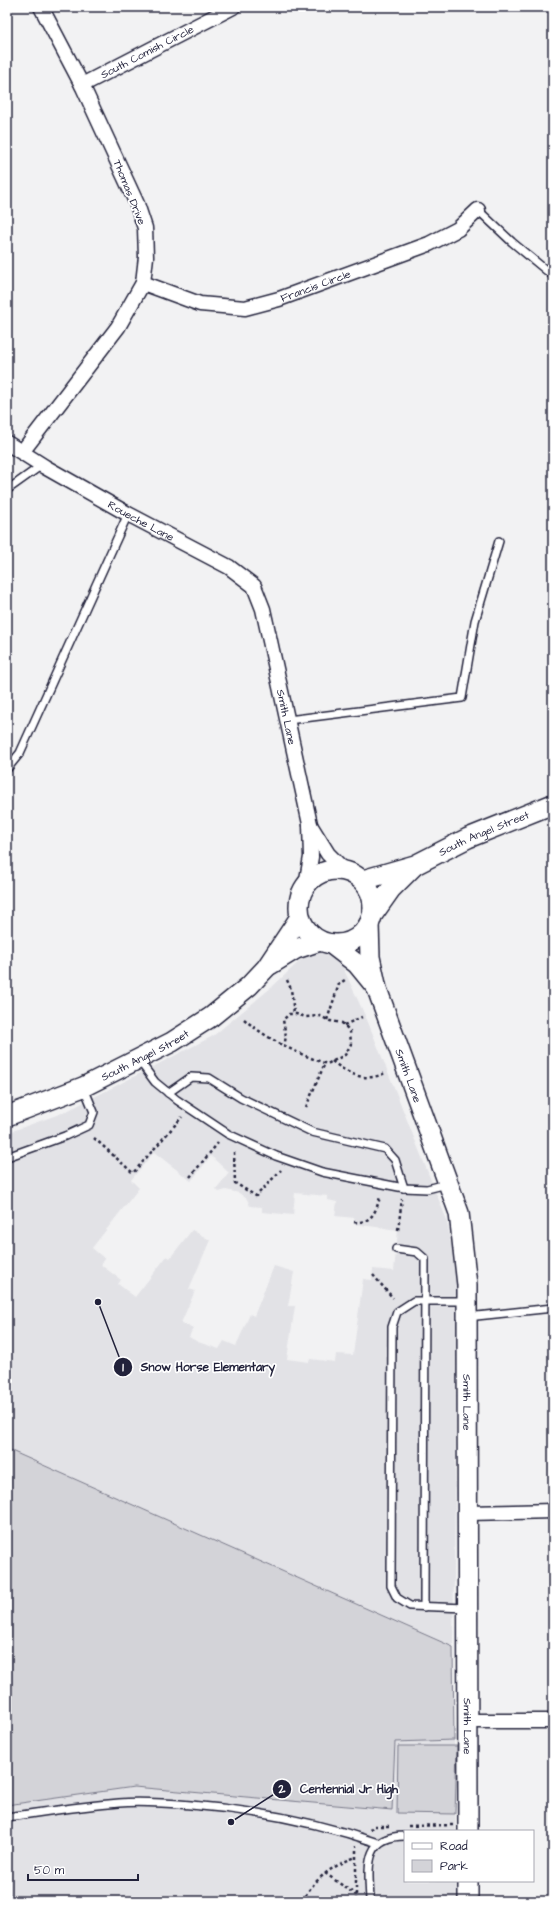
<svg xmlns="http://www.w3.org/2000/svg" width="560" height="1908" font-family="'Architects Daughter',sans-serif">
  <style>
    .built { fill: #e2e2e6; fill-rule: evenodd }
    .green { fill: #d3d3d8; stroke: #7a7a8a }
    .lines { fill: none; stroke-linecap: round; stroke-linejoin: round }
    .lane-casing { stroke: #22223b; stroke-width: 10 }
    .street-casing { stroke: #22223b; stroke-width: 17 }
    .secondary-casing { stroke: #22223b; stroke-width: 22 }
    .path { stroke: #22223b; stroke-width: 2.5; stroke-dasharray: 3 3; stroke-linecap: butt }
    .lane { stroke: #fff; stroke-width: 7 }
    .street { stroke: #fff; stroke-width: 14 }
    .secondary { stroke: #fff; stroke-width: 19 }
    .labels { text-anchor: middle; stroke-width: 3.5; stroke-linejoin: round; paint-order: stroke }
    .street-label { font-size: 11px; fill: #22223b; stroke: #fff }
    .leader { fill: none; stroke: #22223b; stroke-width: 1.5 }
    .callout-dot { fill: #22223b; stroke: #fff; stroke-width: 1.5 }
    .mark-label { font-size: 12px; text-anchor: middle; font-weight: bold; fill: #fff }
    .callout-label { font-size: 12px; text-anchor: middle; font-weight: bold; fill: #22223b; stroke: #fff; stroke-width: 3.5; stroke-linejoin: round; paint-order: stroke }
  </style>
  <rect width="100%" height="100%" fill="#f2f2f3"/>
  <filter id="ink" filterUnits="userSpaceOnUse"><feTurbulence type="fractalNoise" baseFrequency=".025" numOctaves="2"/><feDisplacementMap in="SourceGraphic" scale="8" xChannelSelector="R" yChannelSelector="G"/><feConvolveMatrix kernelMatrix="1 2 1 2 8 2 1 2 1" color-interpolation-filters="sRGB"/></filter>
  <g filter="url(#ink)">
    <!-- built -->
    <g class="built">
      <path d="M320,951l19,8 29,63 78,196 12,58 -5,371 -446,-198v-316l58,-21 148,-76 59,-49 33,-31zM154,1152l37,29 20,-25 18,17 -13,16 3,3 7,-2 13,3 8,6 3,7 12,1v5l31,3 2,-22 33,3v4l9,2 -2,14 20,2 -1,6 44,6 -4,41 -21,-2 -1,11 -9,-1 -10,76 -17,-1 -1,8 -25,-3 -1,3 -22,-3 8,-53h-7l6,-34 -20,-6 -20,50 -4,-2 -14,32 -12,-5 -5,8 -21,-7 -9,-5 4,-9 -12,-5 14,-32 -6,-2 21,-49 -18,-10 -22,28 -3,-2 -32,41 -17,-13 3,-4 -20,-15 4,-6 -13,-11 47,-60 -8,-8z"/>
      <polygon points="454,1740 456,1831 405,1831 405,1881 457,1881 457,1901 7,1901 7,1805 134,1787 392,1810 395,1742"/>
    </g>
    <!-- green -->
    <g class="green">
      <polygon points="7,1449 453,1647 454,1740 395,1742 392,1810 134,1787 7,1805"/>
      <polygon points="398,1746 457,1746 455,1814 397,1813"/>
    </g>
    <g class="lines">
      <defs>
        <g id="lane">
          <polyline points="478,210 512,242 553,276"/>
          <polyline points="7,490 42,465"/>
          <polyline points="288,720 462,698 475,621 499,541"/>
          <polyline points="7,769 20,753 128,514"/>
          <polyline points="138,1059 155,1082 177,1100 228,1134 276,1156 322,1172 404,1188 427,1189 447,1184"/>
          <polyline points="168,1093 191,1077 209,1078 241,1098 312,1132 385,1149 395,1160 404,1188"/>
          <polyline points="7,1157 65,1136 89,1125 94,1112 84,1088"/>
          <polyline points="396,1249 417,1252 425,1259 424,1607"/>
          <polyline points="467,1301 414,1301 397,1312 392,1327 391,1586 397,1598 410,1606 467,1608"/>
          <polyline points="467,1317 553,1308"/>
          <path d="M7,1817c37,-5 74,-11 112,-14 24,-2 48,0 72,2 65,5 125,17 187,38"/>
          <path d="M370,1901c-1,-32 -8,-65 35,-65"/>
        </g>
        <g id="street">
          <path id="s1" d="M82,85l151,-78"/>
          <path id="s2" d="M143,283l57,21 45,4 34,-9 150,-55 29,-15 20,-19"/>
          <path id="s3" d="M7,443l38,24 83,47 101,53 25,19 9,23 47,215 1,33 -5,28"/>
          <polyline points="22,452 118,327 143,283 146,257 145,228 137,204 82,85 41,7"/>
          <polyline points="310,825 328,854 344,870"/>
          <polyline points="467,1513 553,1511"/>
          <polyline points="468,1721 553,1721"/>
        </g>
        <g id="secondary">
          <circle cx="336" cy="907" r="37"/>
          <path id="s4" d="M363,880l52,-15 53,-27 85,-34"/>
          <polyline points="374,913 391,889 414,866"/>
          <path id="s5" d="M369,924l1,33 7,32 82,224 8,72 1,546"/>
          <polyline points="331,944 357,964 375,986"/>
          <polyline points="270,965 296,949 320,941"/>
          <path id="s6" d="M7,1116l76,-29 89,-45 39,-25 38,-31 17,-18 34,-51"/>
          <polyline points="468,1881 468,1901"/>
        </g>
      </defs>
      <!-- lane casing -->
      <use href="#lane" class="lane-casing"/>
      <!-- street casing -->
      <use href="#street" class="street-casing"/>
      <!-- secondary casing -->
      <use href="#secondary" class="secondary-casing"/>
      <!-- path -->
      <g class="path">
        <polyline points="287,980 291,989 294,1014"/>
        <path d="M244,1019c24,21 52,34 83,45l18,-9 6,-11 -1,-13 -8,-8 -12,-2 -10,-5 -14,1 -10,-3h-7l-6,6 3,16 -2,11"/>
        <polyline points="327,1020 339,984 346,979"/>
        <polyline points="344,1025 362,1017"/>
        <path d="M332,1061c16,13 33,22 53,12"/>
        <polyline points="306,1107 325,1063"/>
        <polyline points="94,1138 133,1173 182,1117"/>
        <polyline points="234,1152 235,1183 256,1196 281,1170"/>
        <polyline points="190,1177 218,1143"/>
        <path d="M354,1222c17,2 22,-10 26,-25"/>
        <polyline points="398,1230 402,1199"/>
        <polyline points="373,1275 393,1298"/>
        <polyline points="408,1826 453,1825"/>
        <polyline points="370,1830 373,1826 389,1826"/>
        <polyline points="325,1873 356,1895"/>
        <path d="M302,1901c13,-23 30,-35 54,-44"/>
        <polyline points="356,1901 356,1846"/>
      </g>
      <!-- lane -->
      <use href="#lane" class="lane"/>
      <!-- street -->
      <use href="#street" class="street"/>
      <!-- secondary -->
      <use href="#secondary" class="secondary"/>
    </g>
  </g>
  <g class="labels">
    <!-- street labels -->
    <g class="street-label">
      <text dy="4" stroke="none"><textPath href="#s1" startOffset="73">South Comish Circle</textPath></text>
      <text transform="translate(130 192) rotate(68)" y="4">Thomas Drive</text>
      <text dy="4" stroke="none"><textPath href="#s2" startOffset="180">Francis Circle</textPath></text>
      <text dy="4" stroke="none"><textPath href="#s3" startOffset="155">Roueche Lane</textPath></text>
      <text dy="4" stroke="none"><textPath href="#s3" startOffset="421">Smith Lane</textPath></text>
      <text dy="4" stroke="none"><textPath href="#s4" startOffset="130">South Angel Street</textPath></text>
      <text dy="4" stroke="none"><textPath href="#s6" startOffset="151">South Angel Street</textPath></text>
      <text dy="4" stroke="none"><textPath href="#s5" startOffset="158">Smith Lane</textPath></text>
      <text dy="4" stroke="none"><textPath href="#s5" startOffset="494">Smith Lane</textPath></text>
      <text dy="4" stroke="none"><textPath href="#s5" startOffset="818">Smith Lane</textPath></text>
    </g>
  </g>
  <!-- callouts -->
  <path class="leader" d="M98 1302L123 1367M231 1822L282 1789"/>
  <g class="callout-dot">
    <circle cx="98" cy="1302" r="4"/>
    <circle cx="231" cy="1822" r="4"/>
    <circle cx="123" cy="1367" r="10"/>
    <circle cx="282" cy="1789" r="10"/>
  </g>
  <g class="mark-label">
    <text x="123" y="1371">1</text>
    <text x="282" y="1793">2</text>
  </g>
  <g class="callout-label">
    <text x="208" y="1371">Snow Horse Elementary</text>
    <text x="349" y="1793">Centennial Jr High</text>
  </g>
  <!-- margin -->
  <rect width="560" height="1908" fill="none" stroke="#fff" stroke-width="24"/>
  <rect x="12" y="12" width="536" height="1884" fill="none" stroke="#22223b" stroke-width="1.5" filter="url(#ink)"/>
  <!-- legend -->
  <rect x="404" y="1830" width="130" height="52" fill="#ffffff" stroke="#a7a7b1"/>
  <rect x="412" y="1843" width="20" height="6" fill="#ffffff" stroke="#a7a7b1"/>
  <text x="440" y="1850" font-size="12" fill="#22223b">Road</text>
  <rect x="412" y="1860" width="20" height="12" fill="#d3d3d8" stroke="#a7a7b1"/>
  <text x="440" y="1870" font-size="12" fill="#22223b">Park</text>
  <!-- scale -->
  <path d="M28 1874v6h110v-6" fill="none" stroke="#22223b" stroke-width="2"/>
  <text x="34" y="1874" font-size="12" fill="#22223b" stroke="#ffffff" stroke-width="3" paint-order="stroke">50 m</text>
</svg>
